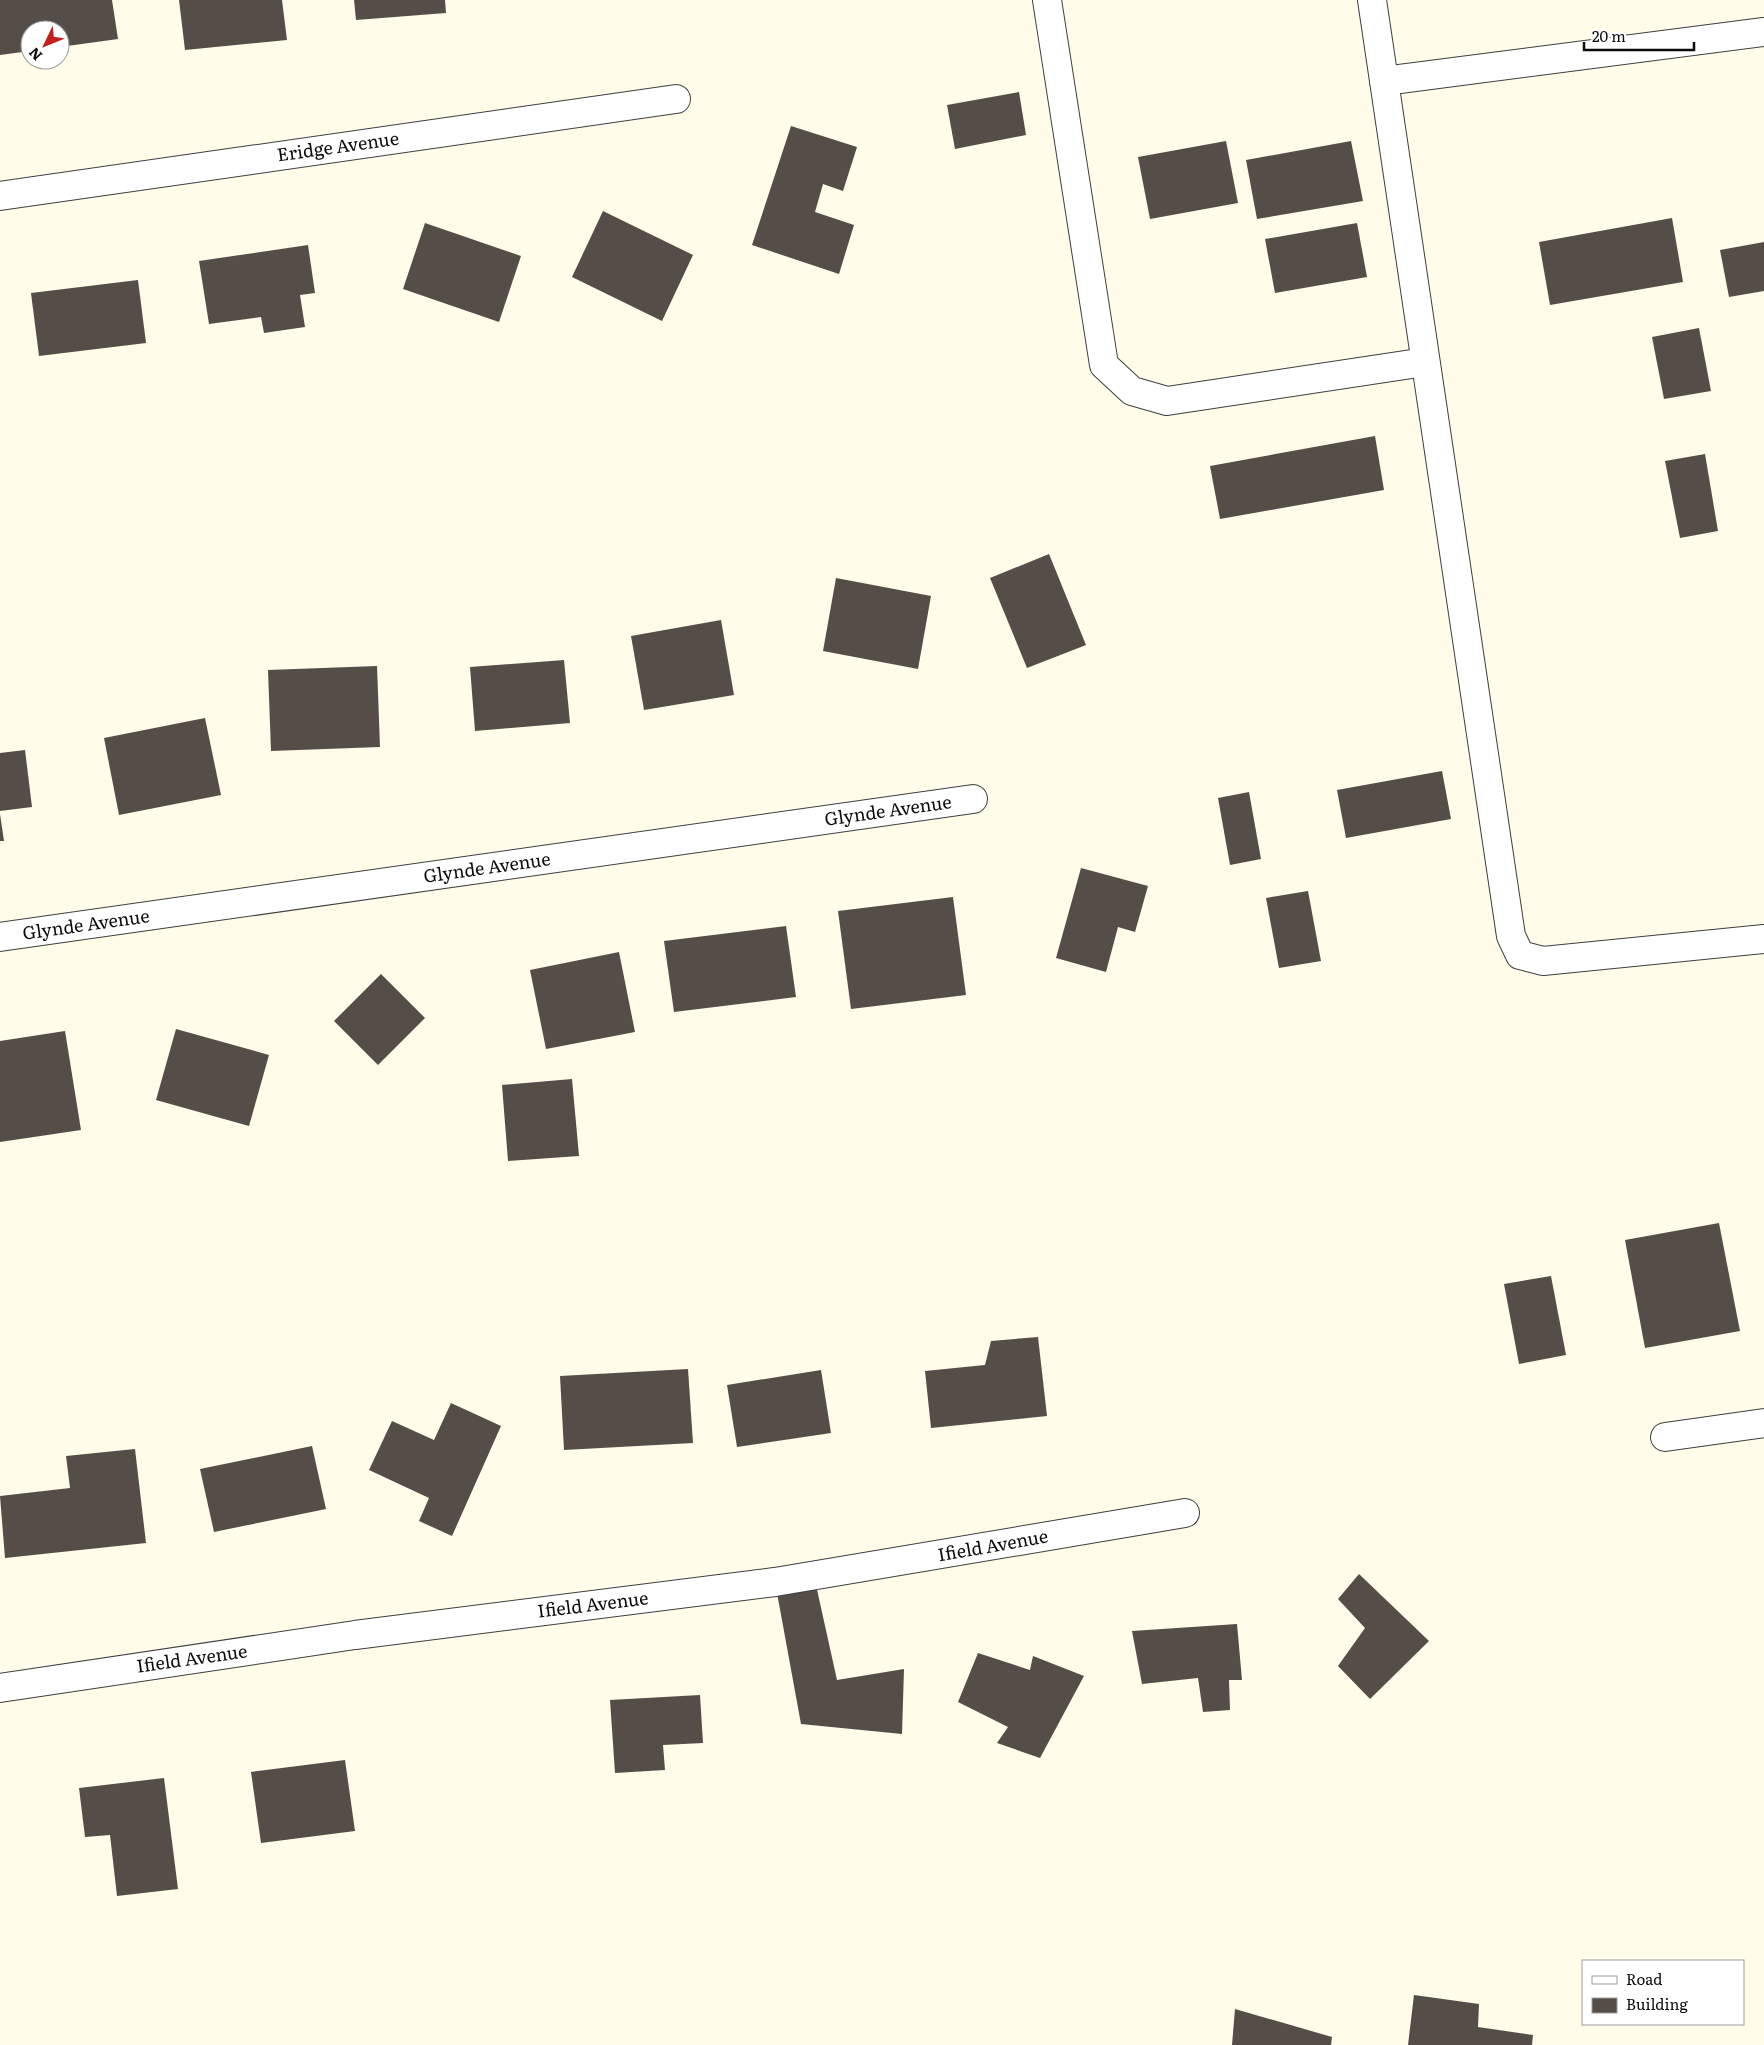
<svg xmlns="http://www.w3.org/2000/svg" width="1764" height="2045" font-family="Literata,serif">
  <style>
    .building { fill: #554d47 }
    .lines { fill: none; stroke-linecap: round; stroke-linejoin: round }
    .minor-casing { stroke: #3e3e3e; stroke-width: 30 }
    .minor { stroke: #fff; stroke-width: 28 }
    .labels { text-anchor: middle; stroke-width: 5; stroke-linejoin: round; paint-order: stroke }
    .street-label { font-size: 18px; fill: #0b0b0b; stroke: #fff }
  </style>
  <rect width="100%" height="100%" fill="#fffcea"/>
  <!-- building -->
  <g class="building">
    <polygon points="0,0 112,0 118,39 60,47 60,30 30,30 30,51 0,55"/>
    <polygon points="179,0 282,0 287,40 185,50"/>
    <polygon points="354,0 445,0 446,13 356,20"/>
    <polygon points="1019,92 1026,135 955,149 947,105"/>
    <polygon points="791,126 857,147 843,191 823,184 815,212 854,225 839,274 752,245"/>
    <polygon points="1226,141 1238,203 1150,219 1138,157"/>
    <polygon points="1351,141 1363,201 1257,219 1246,160"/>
    <polygon points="603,211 693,255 662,321 572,277"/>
    <polygon points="1672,218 1683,282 1550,305 1539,242"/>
    <polygon points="425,223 521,256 499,322 403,289"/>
    <polygon points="1357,223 1367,277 1275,293 1265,239"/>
    <polygon points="1764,242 1764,291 1729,297 1720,250"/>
    <polygon points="308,245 315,293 300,295 305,327 264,333 261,317 209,324 199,261"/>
    <polygon points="138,280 146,343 39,356 31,293"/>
    <polygon points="1699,328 1711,391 1664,399 1652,337"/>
    <polygon points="1375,436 1384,490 1220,519 1210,466"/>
    <polygon points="1705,454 1718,531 1680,538 1665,461"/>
    <polygon points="1049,554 1086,645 1027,668 990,578"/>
    <polygon points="836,578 931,596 918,669 823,651"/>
    <polygon points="721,620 734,695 644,710 631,636"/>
    <polygon points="564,660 570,723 475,731 470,667"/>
    <polygon points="377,666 380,747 271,751 268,670"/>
    <polygon points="205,718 221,795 119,815 104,738"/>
    <polygon points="25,750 32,807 0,811 0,753"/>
    <polygon points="1442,771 1451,819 1346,838 1337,790"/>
    <polygon points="1249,792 1261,859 1230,865 1218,798"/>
    <polygon points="0,814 4,841 0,841"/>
    <polygon points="1081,868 1148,886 1135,932 1118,927 1106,972 1056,958"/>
    <polygon points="1308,891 1321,961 1279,968 1266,898"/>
    <polygon points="953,897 966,995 851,1009 838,911"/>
    <polygon points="786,926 796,997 674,1012 664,941"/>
    <polygon points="619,952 635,1032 546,1049 530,970"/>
    <polygon points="381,974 425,1018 378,1065 334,1021"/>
    <polygon points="176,1029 269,1055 249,1126 156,1100"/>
    <polygon points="65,1031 81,1130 0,1142 0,1041"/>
    <polygon points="572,1079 579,1156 508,1161 502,1085"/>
    <polygon points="1719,1223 1740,1331 1645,1348 1625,1240"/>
    <polygon points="1551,1276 1566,1355 1519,1364 1504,1284"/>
    <polygon points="1038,1337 1047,1416 931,1428 925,1371 985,1365 991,1341"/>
    <polygon points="688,1369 693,1443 564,1450 560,1376"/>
    <polygon points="821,1370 831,1433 737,1447 727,1385"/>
    <polygon points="451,1403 501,1426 452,1536 419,1521 429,1498 369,1470 392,1421 434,1440"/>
    <polygon points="312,1446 326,1509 214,1532 200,1469"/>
    <polygon points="135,1449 146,1543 5,1558 0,1496 70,1488 66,1456"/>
    <polygon points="1359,1574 1429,1641 1370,1699 1338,1666 1365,1628 1338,1599"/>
    <polygon points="814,1576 837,1680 904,1669 902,1734 801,1724 775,1582"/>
    <polygon points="1237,1624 1242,1680 1229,1680 1230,1710 1203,1712 1198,1678 1142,1684 1132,1631"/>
    <polygon points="978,1653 1030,1670 1033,1656 1084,1676 1040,1758 997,1743 1008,1727 958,1702"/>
    <polygon points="700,1695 703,1743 663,1745 665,1770 615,1773 610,1700"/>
    <polygon points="345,1760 355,1831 261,1843 251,1772"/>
    <polygon points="164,1778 178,1889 117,1896 110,1835 85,1837 79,1788"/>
    <polygon points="1414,1995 1479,2004 1478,2027 1533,2035 1532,2045 1408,2045"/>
    <polygon points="1235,2009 1332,2037 1331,2045 1232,2045"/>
  </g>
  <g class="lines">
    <defs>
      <g id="minor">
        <polyline points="1047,0 1104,365 1132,391 1167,401 1425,362"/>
        <polyline points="1372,0 1511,936 1520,955 1543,961 1764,939"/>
        <polyline points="1384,81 1764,32"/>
        <polyline points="0,196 676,99"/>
        <polyline points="0,937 973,799"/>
        <polyline points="1665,1437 1764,1423"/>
        <polyline points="0,1688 355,1635 775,1582 1185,1513"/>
      </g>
    </defs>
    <!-- minor casing -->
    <use href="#minor" class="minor-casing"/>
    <!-- minor -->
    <use href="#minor" class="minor"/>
  </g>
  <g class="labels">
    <!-- street labels -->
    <g class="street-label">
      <text transform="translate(338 147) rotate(-8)" y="6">Eridge Avenue</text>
      <text transform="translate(888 811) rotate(-8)" y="6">Glynde Avenue</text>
      <text transform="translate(487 868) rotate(-8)" y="6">Glynde Avenue</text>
      <text transform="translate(86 925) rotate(-8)" y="6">Glynde Avenue</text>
      <text transform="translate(993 1546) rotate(-10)" y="6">Ifield Avenue</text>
      <text transform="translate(593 1605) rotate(-7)" y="6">Ifield Avenue</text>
      <text transform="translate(192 1659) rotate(-8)" y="6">Ifield Avenue</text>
    </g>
  </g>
  <!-- legend -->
  <rect x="1582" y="1960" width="162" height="65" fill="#ffffff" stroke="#9d9d9d"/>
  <rect x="1592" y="1976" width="25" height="8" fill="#ffffff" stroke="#9d9d9d"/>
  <text x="1626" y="1985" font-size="15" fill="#0b0b0b">Road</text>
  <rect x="1592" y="1998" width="25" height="15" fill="#554d47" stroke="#9d9d9d"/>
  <text x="1626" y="2010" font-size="15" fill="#0b0b0b">Building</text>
  <!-- north arrow -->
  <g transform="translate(45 45) rotate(227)"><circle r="24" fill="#ffffff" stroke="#9d9d9d"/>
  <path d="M0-4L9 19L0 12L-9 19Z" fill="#c1201e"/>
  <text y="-8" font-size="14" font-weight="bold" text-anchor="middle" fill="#0b0b0b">N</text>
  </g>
  <!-- scale -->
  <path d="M1584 42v8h110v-8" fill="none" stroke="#0b0b0b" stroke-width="2.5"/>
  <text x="1592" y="42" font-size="15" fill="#0b0b0b" stroke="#ffffff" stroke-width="4" paint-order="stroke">20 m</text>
</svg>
